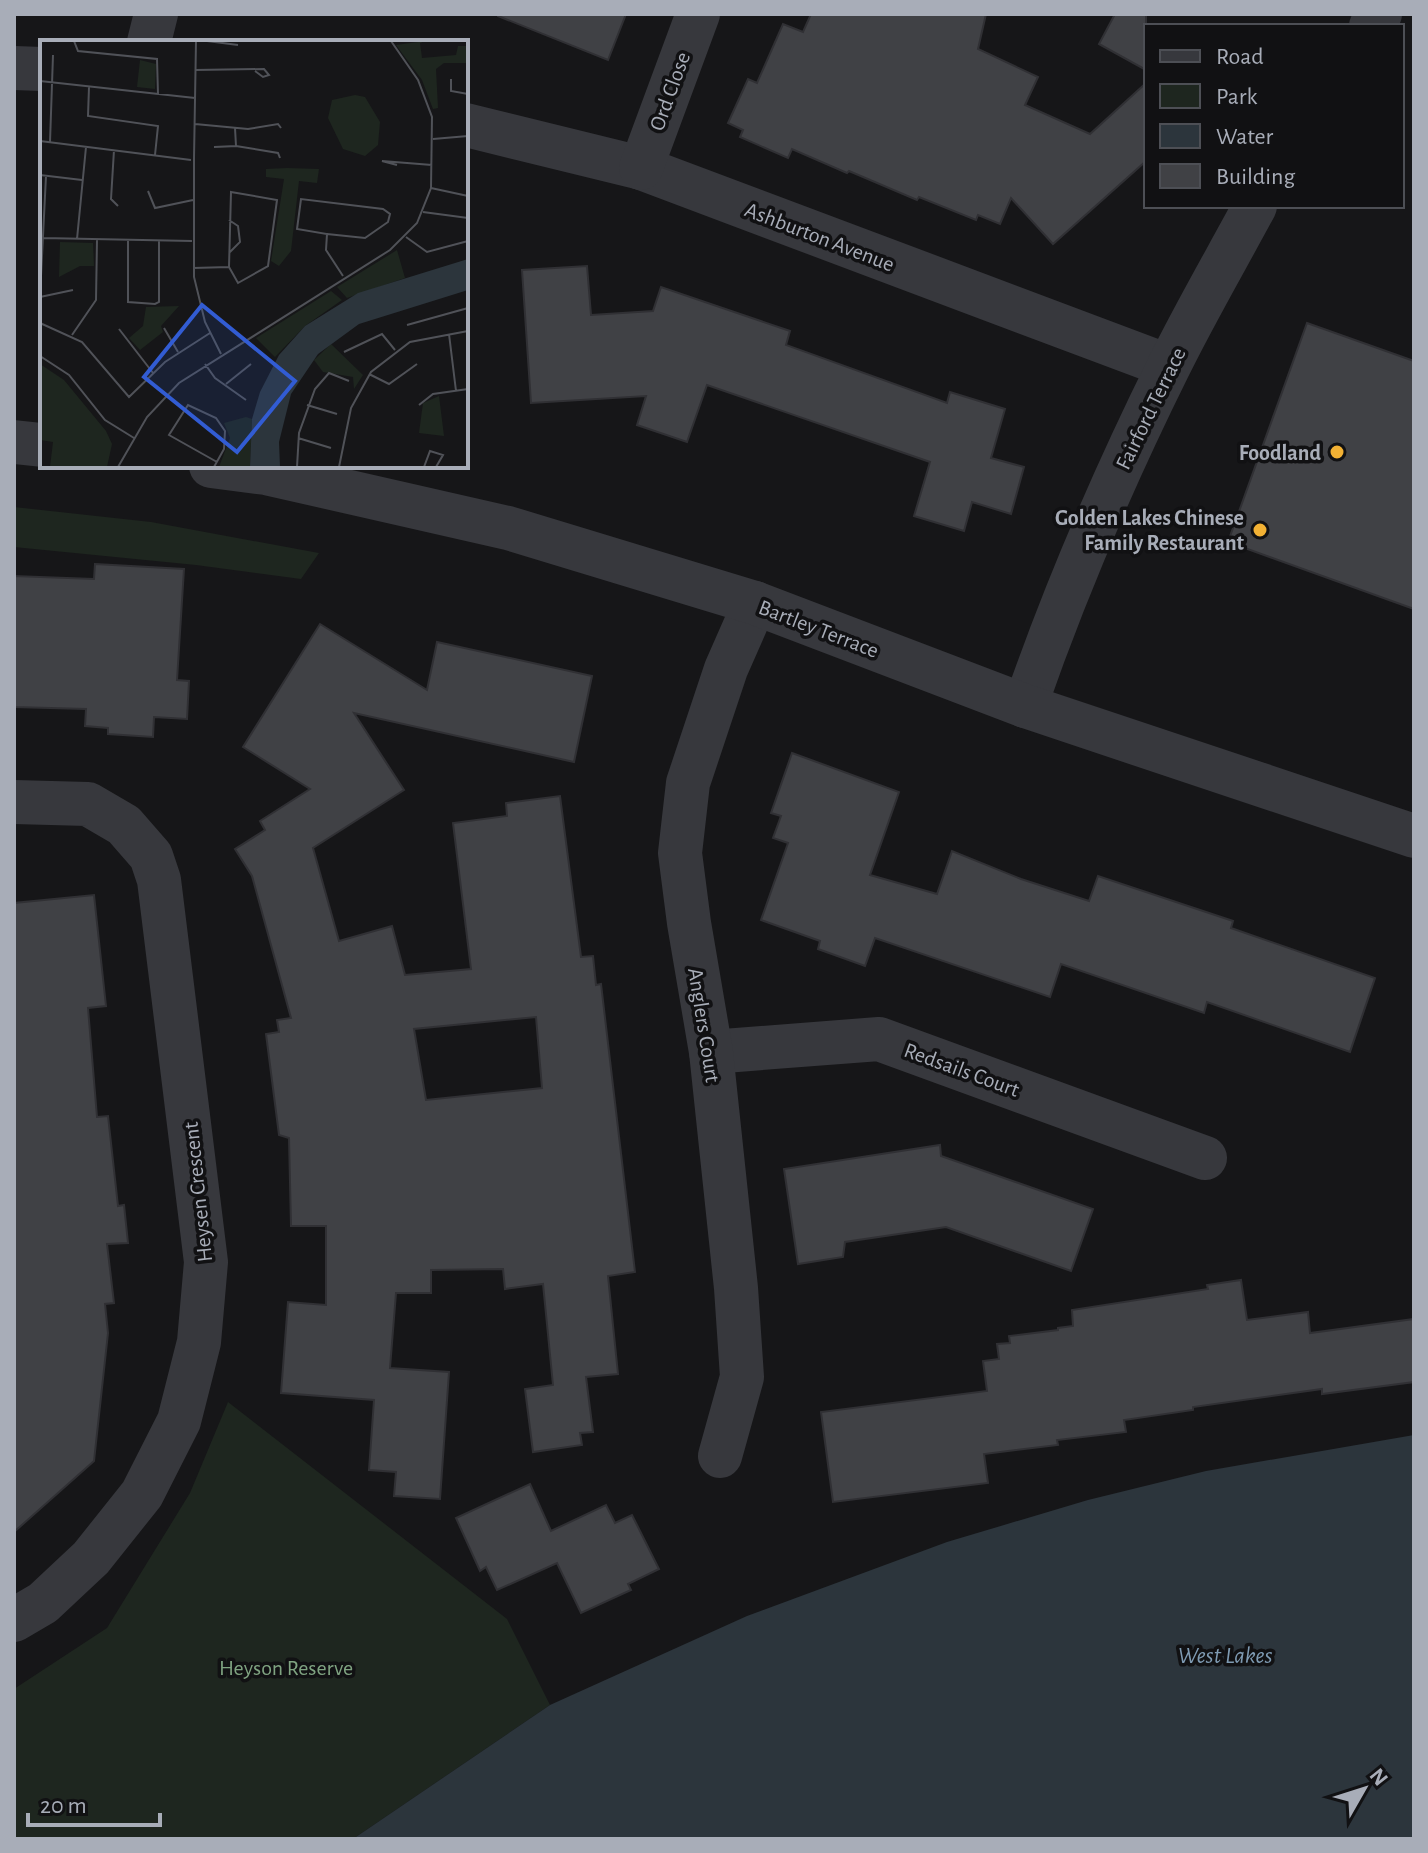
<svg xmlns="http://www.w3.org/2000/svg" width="1428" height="1853" font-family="'Alegreya Sans',sans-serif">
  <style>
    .green { fill: #1e261f }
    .water { fill: #2c353c }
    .building { fill: #404145; stroke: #303034; stroke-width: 2; fill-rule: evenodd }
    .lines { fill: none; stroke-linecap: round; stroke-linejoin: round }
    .minor { stroke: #37383d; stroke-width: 44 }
    .tertiary { stroke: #37383d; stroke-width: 44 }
    .poi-dot { fill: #f2b134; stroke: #111113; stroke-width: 3 }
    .labels { text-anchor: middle; stroke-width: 7; stroke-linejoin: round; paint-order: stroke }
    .street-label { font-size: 22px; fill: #a8adb8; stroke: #111113 }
    .poi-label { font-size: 22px; font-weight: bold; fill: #a8adb8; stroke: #111113; text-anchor: end }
    .park-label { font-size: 22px; fill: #7fa381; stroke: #111113 }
    .water-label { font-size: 24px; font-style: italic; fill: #7f9bb3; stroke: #111113 }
    .inset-road { fill: none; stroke: #505258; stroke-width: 2 }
    .view { fill: #325cd3; fill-opacity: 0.15; stroke: #325cd3; stroke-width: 4 }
    .inset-edge { fill: none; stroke: #a8adb8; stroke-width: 4 }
  </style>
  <rect width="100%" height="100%" fill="#161618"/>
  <!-- green -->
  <g class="green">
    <polygon points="14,507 151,522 319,553 301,579 196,565 14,547"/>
    <polygon points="228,1402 507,1619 550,1705 353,1839 14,1839 14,1689 107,1628 190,1493"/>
  </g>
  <!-- water -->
  <polygon class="water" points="1414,1435 1414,1839 353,1839 550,1705 747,1616 947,1542 1088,1500 1206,1471"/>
  <!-- building -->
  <g class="building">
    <polygon points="498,14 626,14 608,60 498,16"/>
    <polygon points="811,14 986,14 978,49 1038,77 1025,105 1090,134 1146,83 1146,161 1053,244 1011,198 1000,224 978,215 976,220 919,197 917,200 849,171 847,173 792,149 788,158 740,137 743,130 728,123 748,79 757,83 783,24 803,32"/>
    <polygon points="1115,14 1146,14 1146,70 1099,44"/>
    <polygon points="587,266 591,315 653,311 661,287 790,331 786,345 947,403 950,392 1005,409 991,458 1024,467 1011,514 972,502 964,531 914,516 930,462 707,385 687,442 637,425 646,396 531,403 522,270"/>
    <polygon points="1307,323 1414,361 1414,609 1228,542"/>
    <polygon points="95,564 184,569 177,680 189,681 187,719 154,717 153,737 108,734 108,728 85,726 86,709 14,707 14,576 94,579"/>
    <path d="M320,624l107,66 10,-48 155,34 -18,86 -220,-49 50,77 -91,58 26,93 53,-15 13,49 66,-6 -18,-146 54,-7 -1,-13 54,-7 21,161 12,-1 3,29 5,-1 34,288 -27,4 10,98 -32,3 7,55 -13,1 2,12 -49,7 -8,-63 28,-4 -10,-101 -38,5 -2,-20 -72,1v23h-35l-6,75 59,4 -9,127 -46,-3 2,-24 -27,-2 5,-70 -93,-7 7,-91 38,3v-79h-35l-2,-88 -10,-3 -13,-101 13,-2 -2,-12 14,-2 -39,-142 -17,-27 30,-19 -5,-9 50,-32 -67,-42zM536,1017l6,71 -116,12 -12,-71z"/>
    <polygon points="792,753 899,792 870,875 937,894 952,851 1021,879 1089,901 1098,876 1233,921 1231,928 1375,978 1350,1052 1207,1002 1204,1013 1061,964 1050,997 875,938 865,966 818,949 820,941 761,920 788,843 773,838 781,816 771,813"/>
    <polygon points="94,895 106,1006 88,1008 97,1117 108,1116 118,1206 124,1205 128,1243 107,1244 114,1303 105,1304 108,1333 94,1461 14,1532 14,903"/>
    <polygon points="940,1145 941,1156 1093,1209 1071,1271 946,1227 845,1242 843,1257 798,1264 784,1169"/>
    <polygon points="1241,1280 1247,1320 1308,1312 1310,1333 1414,1319 1414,1382 1322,1394 1322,1389 1193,1407 1193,1410 1124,1420 1126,1432 1057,1440 1058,1445 984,1454 988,1483 833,1502 821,1412 987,1391 983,1361 999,1359 997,1344 1010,1343 1009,1336 1058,1330 1058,1328 1073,1326 1072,1310 1208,1289 1207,1285"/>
    <polygon points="530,1484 551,1531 606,1505 615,1523 632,1515 659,1569 628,1584 631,1590 581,1613 557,1563 497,1590 486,1567 480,1571 456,1518"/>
  </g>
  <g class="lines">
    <!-- minor -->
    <g class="minor">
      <polyline points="1371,26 1380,14"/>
      <polyline points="149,42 156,14"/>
      <polyline points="14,68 42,69"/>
      <polyline points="466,125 641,168 1168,366"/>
      <polyline points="641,168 698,14"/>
      <path d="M1025,706c40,-115 89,-229 143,-338 27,-55 58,-108 87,-162"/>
      <polyline points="14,802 88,804 124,825 151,856 159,880 206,1262 199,1342 179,1421 142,1494 91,1558 43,1603 14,1620"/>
      <polyline points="711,1052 879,1039 1205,1158"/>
      <polyline points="720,1456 742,1377 736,1288 711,1052 689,923 680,853 688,783 726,669 755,603"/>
    </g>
    <!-- tertiary -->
    <g class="tertiary">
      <polyline points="14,442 42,445"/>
      <polyline points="211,466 266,473 508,528 755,603 1025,706 1414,836"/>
    </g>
  </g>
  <!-- markers -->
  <g class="poi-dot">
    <circle cx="1337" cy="452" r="8"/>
    <circle cx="1260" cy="530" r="8"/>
  </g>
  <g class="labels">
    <!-- street labels -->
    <g class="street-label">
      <text transform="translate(669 91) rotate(-70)" y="8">Ord Close</text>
      <text transform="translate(820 236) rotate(21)" y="8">Ashburton Avenue</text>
      <text transform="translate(1150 408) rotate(-64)" y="8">Fairford Terrace</text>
      <text transform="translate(819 628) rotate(21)" y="8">Bartley Terrace</text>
      <text transform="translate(705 1025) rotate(81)" y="8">Anglers Court</text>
      <text transform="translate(962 1069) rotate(20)" y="8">Redsails Court</text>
      <text transform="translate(197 1192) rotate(-96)" y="8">Heysen Crescent</text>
    </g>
    <!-- poi labels -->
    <g class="poi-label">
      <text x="1321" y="460">Foodland</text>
      <text x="1244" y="525">Golden Lakes Chinese<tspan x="1244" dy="25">Family Restaurant</tspan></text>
    </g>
    <!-- park labels -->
    <g class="park-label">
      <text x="286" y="1675">Heyson Reserve</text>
    </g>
    <!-- water labels -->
    <g class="water-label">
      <text x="1225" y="1663">West Lakes</text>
    </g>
  </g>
  <!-- overview -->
  <g transform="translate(40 40)">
    <rect width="428" height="428" fill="#161618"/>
    <path d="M385,1l-5,2 2,15 34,-3 2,-9h10v17h-24l-8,6 2,39 -5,1 -11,-29 -26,-35zM100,20l16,4 -1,25 -18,-2zM315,55l10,2 15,25 -2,23 -13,11 -22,-7 -15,-31 4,-18zM247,128l32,1 -2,14 -18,-2 -8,70 -12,15 -8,-5 13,-82 -18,-2v-8zM20,202l33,1 1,23h-14l-21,11zM357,210l8,28 -58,20 -10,-11zM291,251l11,9 -37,26 -30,31 -19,-19zM139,266l-18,20 2,6 -23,18 -11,-12 14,-12 3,-19zM291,304l32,31 -9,14 -1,-12 -30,-5 -9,-12zM0,324l24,16 42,51 6,13 -5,23h-57l3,-25 -13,-2zM399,356l5,40 -25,-3 4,-30zM206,377l6,2 -2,48h-31l11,-29 -6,-15z" fill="#1e261f"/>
    <path d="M428,219v31l-109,34 -41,30 -27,40 -12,48 1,25h-30l2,-48 8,-27 19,-37 26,-29 53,-33z" fill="#2c353c"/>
    <path class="inset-road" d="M34,1l4,10 79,8 1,35M167,1l31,4M155,30l69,-1 5,6 -6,2 -8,-6M411,39v12l17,3M0,41l155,17M49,47l-1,29 70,10 -3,29M155,84l53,5 30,-5 3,4M393,99l35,-3M0,101l151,19M10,102l3,-87M196,106l42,7 2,5M174,107l22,-1 -1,-18M74,110l-3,49 7,7M154,118l2,-117M154,124v-6v119l11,45 16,32M357,125l-15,-4 50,4M0,135l42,5M391,148l37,8M108,151l7,17 38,-8M191,152l46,8 -9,66 -30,17 -9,-16zM383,172l45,6M189,180l9,6 2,16 -10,10M287,194l38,4 23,-16 2,-8 -7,-5 -82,-10 -4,30 30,5 -1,16 17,26M366,197l21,15 41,-11M3,198l149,3M37,199l9,-92M88,201v61l27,2 4,-2v-61M153,228l36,-1M0,256l6,-120M0,257l33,-7M0,283l42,19 47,55 36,-35 45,-29M367,285l61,-17M124,288l14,24M79,289l34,44M409,294l7,57M32,295l24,-35 1,-60M304,312l38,-18 13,16M0,316l29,19 36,45 29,18M165,324l10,14 31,22M329,334l20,10 28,-20M186,344l25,-20M267,365l30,9M379,365l14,-11 35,-5M258,398l33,10M78,427l29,-50 32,-34 211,-133 27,-27 14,-35 1,-71 -14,-37 -27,-39M174,427l10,-18 1,-18 -9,-13 -28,-13 -19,30 48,27M257,427l2,-34 16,-44 14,-16 20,8M299,427l12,-59 20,-36 39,-30 58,-11M384,427l6,-16 13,4 -7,12"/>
    <path class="view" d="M162,265l93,76 -58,71 -93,-75z"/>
    <rect width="428" height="428" class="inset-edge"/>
  </g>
  <!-- border -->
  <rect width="1428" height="1853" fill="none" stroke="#a8adb8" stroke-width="32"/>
  <!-- legend -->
  <rect x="1144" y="24" width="260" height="184" fill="#111113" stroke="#4d4f55" stroke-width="2"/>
  <rect x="1160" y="50" width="40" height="12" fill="#37383d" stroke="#4d4f55" stroke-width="2"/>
  <text x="1216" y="64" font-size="24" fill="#a8adb8">Road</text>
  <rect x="1160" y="84" width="40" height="24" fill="#1e261f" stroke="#4d4f55" stroke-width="2"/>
  <text x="1216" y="104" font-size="24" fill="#a8adb8">Park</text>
  <rect x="1160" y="124" width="40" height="24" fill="#2c353c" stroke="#4d4f55" stroke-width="2"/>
  <text x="1216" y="144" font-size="24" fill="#a8adb8">Water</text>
  <rect x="1160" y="164" width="40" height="24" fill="#404145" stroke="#4d4f55" stroke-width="2"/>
  <text x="1216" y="184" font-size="24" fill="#a8adb8">Building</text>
  <!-- north arrow -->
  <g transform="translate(1364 1789) rotate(51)" stroke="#111113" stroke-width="6" paint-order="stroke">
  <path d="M0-6L14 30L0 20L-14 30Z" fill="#a8adb8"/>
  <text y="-12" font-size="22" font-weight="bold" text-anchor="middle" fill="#a8adb8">N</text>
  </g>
  <!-- scale -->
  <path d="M28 1813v12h132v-12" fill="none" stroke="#a8adb8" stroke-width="4"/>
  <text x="40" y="1813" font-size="24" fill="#a8adb8" stroke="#111113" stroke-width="6" paint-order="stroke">20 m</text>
</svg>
